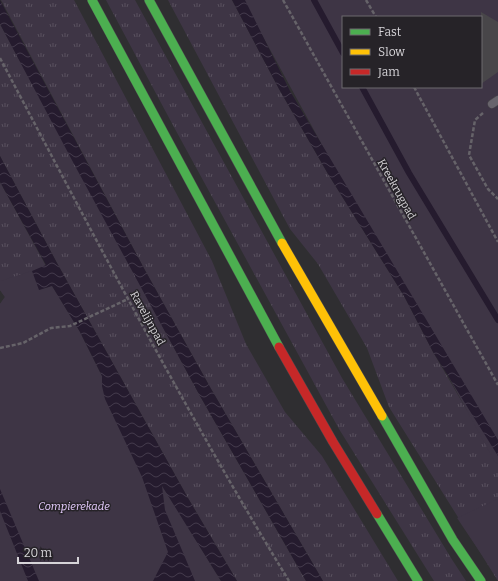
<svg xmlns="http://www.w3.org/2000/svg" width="498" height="581" font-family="Bitter,serif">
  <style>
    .grass { fill: url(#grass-tufts) }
    .park { fill: #3e3545; fill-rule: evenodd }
    .water { fill: url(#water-waves) }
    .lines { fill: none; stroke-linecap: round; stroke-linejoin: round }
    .stream { stroke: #251b2e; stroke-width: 6 }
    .building { fill: #484649 }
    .lane-casing { stroke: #4a494b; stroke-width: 9 }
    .fast-casing { stroke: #4a494b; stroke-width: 10 }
    .slow-casing { stroke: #4a494b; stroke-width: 10 }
    .jam-casing { stroke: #4a494b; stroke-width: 10 }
    .path { stroke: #666369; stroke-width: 2.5; stroke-dasharray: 4 2; stroke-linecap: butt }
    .lane { stroke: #68646c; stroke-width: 8 }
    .fast { stroke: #4caf50; stroke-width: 9 }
    .slow { stroke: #ffc107; stroke-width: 9 }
    .jam { stroke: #c62828; stroke-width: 9 }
    .labels { text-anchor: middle; stroke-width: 3; stroke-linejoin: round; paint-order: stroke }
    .street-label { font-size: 11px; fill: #d6d4d8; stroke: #262328 }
    .park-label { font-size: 11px; font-style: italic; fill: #e7cdff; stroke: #262328 }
  </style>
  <defs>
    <pattern id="grass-tufts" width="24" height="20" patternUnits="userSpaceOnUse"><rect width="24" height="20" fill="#3e3545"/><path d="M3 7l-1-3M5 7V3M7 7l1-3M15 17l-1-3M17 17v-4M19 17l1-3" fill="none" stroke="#59515f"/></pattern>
    <pattern id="water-waves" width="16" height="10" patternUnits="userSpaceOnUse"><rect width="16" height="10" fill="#251b2e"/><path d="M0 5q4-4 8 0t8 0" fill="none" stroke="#443b4c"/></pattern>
  </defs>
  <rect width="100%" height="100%" fill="#2f2e31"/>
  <!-- grass -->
  <g class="grass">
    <polygon points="1,0 74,0 212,261 246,344 285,412 322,456 398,581 323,581 210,387 146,272"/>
    <polygon points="106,0 135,0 342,378 451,558 466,581 434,581 339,429 175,129"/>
    <polygon points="168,0 232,0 279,89 328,174 404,296 433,352 465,407 498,458 498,581 389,407 367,348 318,264 290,229"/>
    <polygon points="0,24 200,396 306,581 237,581 188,498 57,263 0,156"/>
    <polygon points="0,182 46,266 39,290 52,286 80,332 105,399 0,304 5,297 0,290"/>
  </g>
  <!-- park -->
  <g class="park">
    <path d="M243,0h255v464l-3,-2zM343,17h138v70h-138z"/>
    <polygon points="32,271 39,290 52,286 80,332 102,376 102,386 221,581 0,581 0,304 5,297 0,290 0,281"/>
    <polygon points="498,499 498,579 457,518"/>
  </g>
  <!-- water -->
  <g class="water">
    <polygon points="0,0 146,272 210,387 323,581 306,581 200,396 74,164 0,24"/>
    <polygon points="232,0 245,0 290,91 498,440 498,456 433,352 404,296 328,174 279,89"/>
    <polygon points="0,156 57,263 188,498 237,581 221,581 162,486 165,510 195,581 153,581 168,552 142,477 105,399 102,386 102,376 80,332 52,286 39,290 32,271 46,265 0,182"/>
    <polygon points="0,489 39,581 28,581 0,511"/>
  </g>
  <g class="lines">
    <!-- stream -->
    <g class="stream">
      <polyline points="314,0 343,53"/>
      <polyline points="362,87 409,173 498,320"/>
    </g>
  </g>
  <!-- building -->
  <polygon class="building" points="481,12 498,22 498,72 481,84"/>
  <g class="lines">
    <defs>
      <polyline id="lane" points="492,104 498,100"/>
      <g id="fast">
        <polyline points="92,0 279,347"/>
        <polyline points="149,0 282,243"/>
        <polyline points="382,416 453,540 481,581"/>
        <polyline points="377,514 418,581"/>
      </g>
      <polyline id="slow" points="282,243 382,416"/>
      <polyline id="jam" points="279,347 333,442 377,514"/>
    </defs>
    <!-- lane casing -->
    <use href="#lane" class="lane-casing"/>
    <!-- fast casing -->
    <use href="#fast" class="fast-casing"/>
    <!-- slow casing -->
    <use href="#slow" class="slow-casing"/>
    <!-- jam casing -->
    <use href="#jam" class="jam-casing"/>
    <!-- path -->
    <g class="path">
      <polyline points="283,0 498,385"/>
      <polyline points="366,0 376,17"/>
      <path d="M0,58c93,176 185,353 289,523"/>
      <polyline points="414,87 498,242"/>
      <polyline points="483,113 475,120 469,155 488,189 498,199"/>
      <polyline points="0,348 23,343 51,328 70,326 128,299"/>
    </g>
    <!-- lane -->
    <use href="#lane" class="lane"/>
    <!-- fast -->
    <use href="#fast" class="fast"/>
    <!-- slow -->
    <use href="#slow" class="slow"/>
    <!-- jam -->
    <use href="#jam" class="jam"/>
  </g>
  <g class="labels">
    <!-- street labels -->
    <g class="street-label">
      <text transform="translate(397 189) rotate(61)" y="4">Kreekrugpad</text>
      <text transform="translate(148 318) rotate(61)" y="4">Ravelijnpad</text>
    </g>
    <!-- park labels -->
    <g class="park-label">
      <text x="74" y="510">Compierekade</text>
    </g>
  </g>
  <!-- legend -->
  <rect x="342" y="16" width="140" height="72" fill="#262328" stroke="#6c6a6e"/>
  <rect x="350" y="29" width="20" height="6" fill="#4caf50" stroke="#6c6a6e"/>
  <text x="378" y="36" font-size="12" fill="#d6d4d8">Fast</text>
  <rect x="350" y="49" width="20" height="6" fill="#ffc107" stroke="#6c6a6e"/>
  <text x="378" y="56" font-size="12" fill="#d6d4d8">Slow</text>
  <rect x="350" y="69" width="20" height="6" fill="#c62828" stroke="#6c6a6e"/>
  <text x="378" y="76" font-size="12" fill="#d6d4d8">Jam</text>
  <!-- scale -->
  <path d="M18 557v6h60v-6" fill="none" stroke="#d6d4d8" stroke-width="2"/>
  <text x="24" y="557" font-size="12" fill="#d6d4d8" stroke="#262328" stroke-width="3" paint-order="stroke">20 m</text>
</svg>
